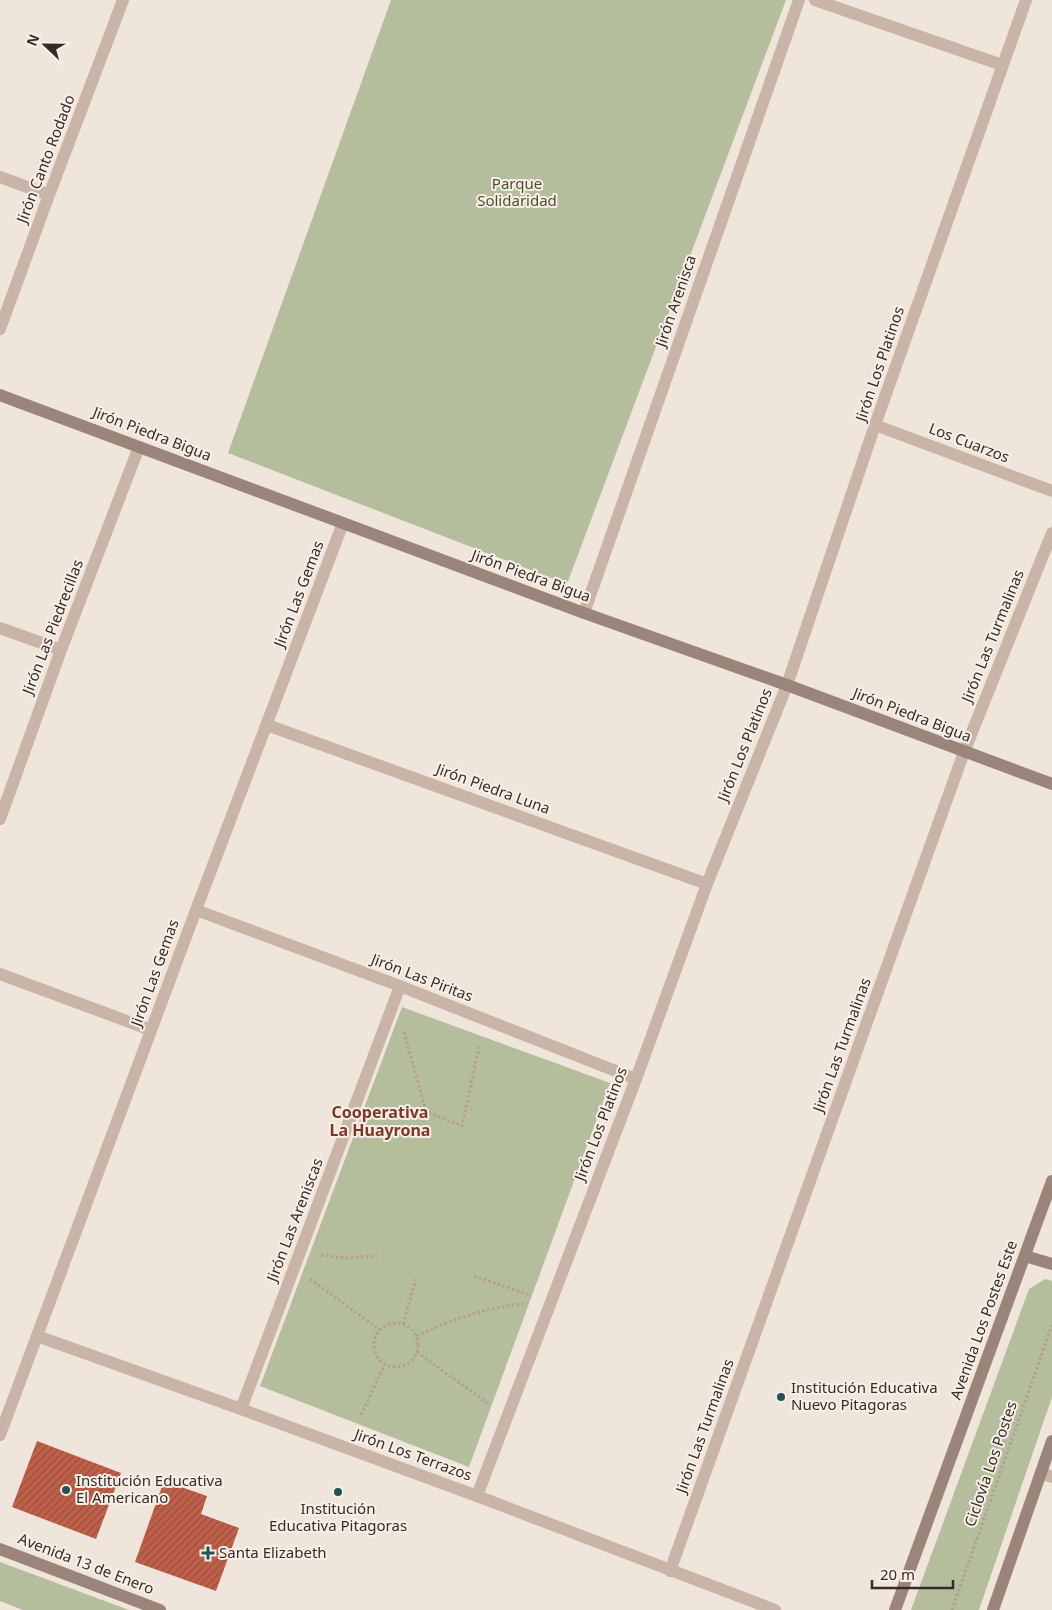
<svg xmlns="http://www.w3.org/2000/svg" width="1052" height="1610" font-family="'Noto Sans',sans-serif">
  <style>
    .green { fill: #b5be9c }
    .building { fill: url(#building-hatch) }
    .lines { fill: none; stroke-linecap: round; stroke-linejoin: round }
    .path { stroke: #b39f92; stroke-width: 3; stroke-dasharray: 2.5 2.5; stroke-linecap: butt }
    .street { stroke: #c8b5a8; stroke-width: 12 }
    .secondary { stroke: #9b8479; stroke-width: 12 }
    .poi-dot { fill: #1f5354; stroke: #f8efe7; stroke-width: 2 }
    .labels { text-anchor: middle; stroke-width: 4; stroke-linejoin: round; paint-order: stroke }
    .street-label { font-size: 15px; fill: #352b28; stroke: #f8efe7 }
    .park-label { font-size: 15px; fill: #46522d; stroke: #f8efe7 }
    .poi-label { font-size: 15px; fill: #352b28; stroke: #f8efe7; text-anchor: start }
    .neighbourhood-label { font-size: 16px; font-weight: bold; fill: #7f3625; stroke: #f8efe7 }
  </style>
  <defs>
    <pattern id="building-hatch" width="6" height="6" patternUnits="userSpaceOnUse" patternTransform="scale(1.25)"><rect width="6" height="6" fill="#bf604a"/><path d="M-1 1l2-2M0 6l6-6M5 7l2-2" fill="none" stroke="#9c4f3e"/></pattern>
  </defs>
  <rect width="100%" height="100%" fill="#f0e5db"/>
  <!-- green -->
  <g class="green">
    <polygon points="391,0 786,0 567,584 228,453"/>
    <polygon points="402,1007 610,1083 469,1467 260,1386"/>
    <polygon points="1045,1279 1052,1281 1052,1397 979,1610 911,1610 1029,1289"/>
    <polygon points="0,1562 129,1610 23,1610 0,1601"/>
  </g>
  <!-- building -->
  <g class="building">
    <polygon points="37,1441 121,1473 96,1539 12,1507"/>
    <polygon points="164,1481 207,1496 201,1514 239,1528 216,1591 135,1562"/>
  </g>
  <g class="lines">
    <!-- path -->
    <g class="path">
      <polyline points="404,1032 426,1111 462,1126 479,1047"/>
      <polyline points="321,1255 345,1258 377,1256"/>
      <polyline points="474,1276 530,1295"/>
      <polyline points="310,1279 380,1330"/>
      <circle cx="396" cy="1345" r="22"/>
      <polyline points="403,1324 416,1279"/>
      <path d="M417,1336c37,-18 69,-28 110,-33"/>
      <polyline points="417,1352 490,1405"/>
      <polyline points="361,1415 385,1364"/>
      <polyline points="952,1610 1052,1325"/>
    </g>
    <!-- street -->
    <g class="street">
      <polyline points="815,0 1002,65"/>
      <polyline points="0,177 49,195"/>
      <polyline points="0,329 49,195 123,0"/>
      <polyline points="875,425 1052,491"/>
      <polyline points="584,613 799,0"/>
      <polyline points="0,628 61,650"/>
      <polyline points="267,725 707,884"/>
      <polyline points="0,819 61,650 139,447"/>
      <polyline points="196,910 400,986 636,1079"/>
      <polyline points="0,974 151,1030"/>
      <polyline points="37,1336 241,1409 477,1496 775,1610"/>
      <polyline points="241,1409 400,986"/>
      <polyline points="0,1435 196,910 343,523"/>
      <polyline points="1041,1473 1052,1477"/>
      <polyline points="477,1496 636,1079 707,884 787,685 875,425 1026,0"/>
      <polyline points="670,1571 964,752 1052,533"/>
    </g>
    <!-- secondary -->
    <g class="secondary">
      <polyline points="0,395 584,613 787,685 1052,784"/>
      <polyline points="1025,1256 1052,1264"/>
      <polyline points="0,1549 160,1610"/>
      <polyline points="895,1610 1052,1181"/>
      <polyline points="993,1610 1052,1441"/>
    </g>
  </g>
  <!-- markers -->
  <g class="poi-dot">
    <circle cx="781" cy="1397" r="5"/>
    <circle cx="66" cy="1490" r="5"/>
    <circle cx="338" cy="1492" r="5"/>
    <path d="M205.5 1545.5h5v5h5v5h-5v5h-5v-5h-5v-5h5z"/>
  </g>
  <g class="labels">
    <!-- street labels -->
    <g class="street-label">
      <text transform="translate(46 159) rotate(-69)" y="5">Jirón Canto Rodado</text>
      <text transform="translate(676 301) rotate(-71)" y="5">Jirón Arenisca</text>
      <text transform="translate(880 364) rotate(-71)" y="5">Jirón Los Platinos</text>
      <text transform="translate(152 434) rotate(21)" y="5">Jirón Piedra Bigua</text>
      <text transform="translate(969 443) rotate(21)" y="5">Los Cuarzos</text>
      <text transform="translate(531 576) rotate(20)" y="5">Jirón Piedra Bigua</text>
      <text transform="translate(299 594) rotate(-69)" y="5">Jirón Las Gemas</text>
      <text transform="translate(53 627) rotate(-69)" y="5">Jirón Las Piedrecillas</text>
      <text transform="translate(993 636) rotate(-68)" y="5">Jirón Las Turmalinas</text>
      <text transform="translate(912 715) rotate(21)" y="5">Jirón Piedra Bigua</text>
      <text transform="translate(745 745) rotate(-68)" y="5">Jirón Los Platinos</text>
      <text transform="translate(493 789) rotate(20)" y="5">Jirón Piedra Luna</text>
      <text transform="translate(155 973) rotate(-70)" y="5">Jirón Las Gemas</text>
      <text transform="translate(422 978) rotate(21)" y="5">Jirón Las Piritas</text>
      <text transform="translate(842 1045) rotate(-70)" y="5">Jirón Las Turmalinas</text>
      <text transform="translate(601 1124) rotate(-69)" y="5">Jirón Los Platinos</text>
      <text transform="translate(295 1220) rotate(-69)" y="5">Jirón Las Areniscas</text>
      <text transform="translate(984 1320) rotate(-70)" y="5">Avenida Los Postes Este</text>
      <text transform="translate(705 1426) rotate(-70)" y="5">Jirón Las Turmalinas</text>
      <text transform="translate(413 1455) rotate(20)" y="5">Jirón Los Terrazos</text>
      <text transform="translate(991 1464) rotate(-71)" y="5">Ciclovía Los Postes</text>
      <text transform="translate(86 1564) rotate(21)" y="5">Avenida 13 de Enero</text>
    </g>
    <!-- park labels -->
    <g class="park-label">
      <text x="517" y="189">Parque<tspan x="517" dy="17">Solidaridad</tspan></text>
    </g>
    <!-- poi labels -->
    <g class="poi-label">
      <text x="791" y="1393">Institución Educativa<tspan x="791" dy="17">Nuevo Pitagoras</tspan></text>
      <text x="76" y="1486">Institución Educativa<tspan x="76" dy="17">El Americano</tspan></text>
      <text x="338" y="1514" text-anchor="middle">Institución<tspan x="338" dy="17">Educativa Pitagoras</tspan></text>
      <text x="219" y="1558">Santa Elizabeth</text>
    </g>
    <!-- neighbourhood labels -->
    <g class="neighbourhood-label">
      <text x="380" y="1118">Cooperativa<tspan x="380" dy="18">La Huayrona</tspan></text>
    </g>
  </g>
  <!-- north arrow -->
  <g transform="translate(45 45) rotate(292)" stroke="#f8efe7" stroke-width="4" paint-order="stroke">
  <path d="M0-4L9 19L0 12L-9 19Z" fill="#352b28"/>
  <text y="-8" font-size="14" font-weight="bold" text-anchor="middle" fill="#352b28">N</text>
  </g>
  <!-- scale -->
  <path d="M872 1580v8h81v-8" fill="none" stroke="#352b28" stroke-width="2.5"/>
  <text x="880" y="1580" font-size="15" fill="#352b28" stroke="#f8efe7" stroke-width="4" paint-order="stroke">20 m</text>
</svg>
